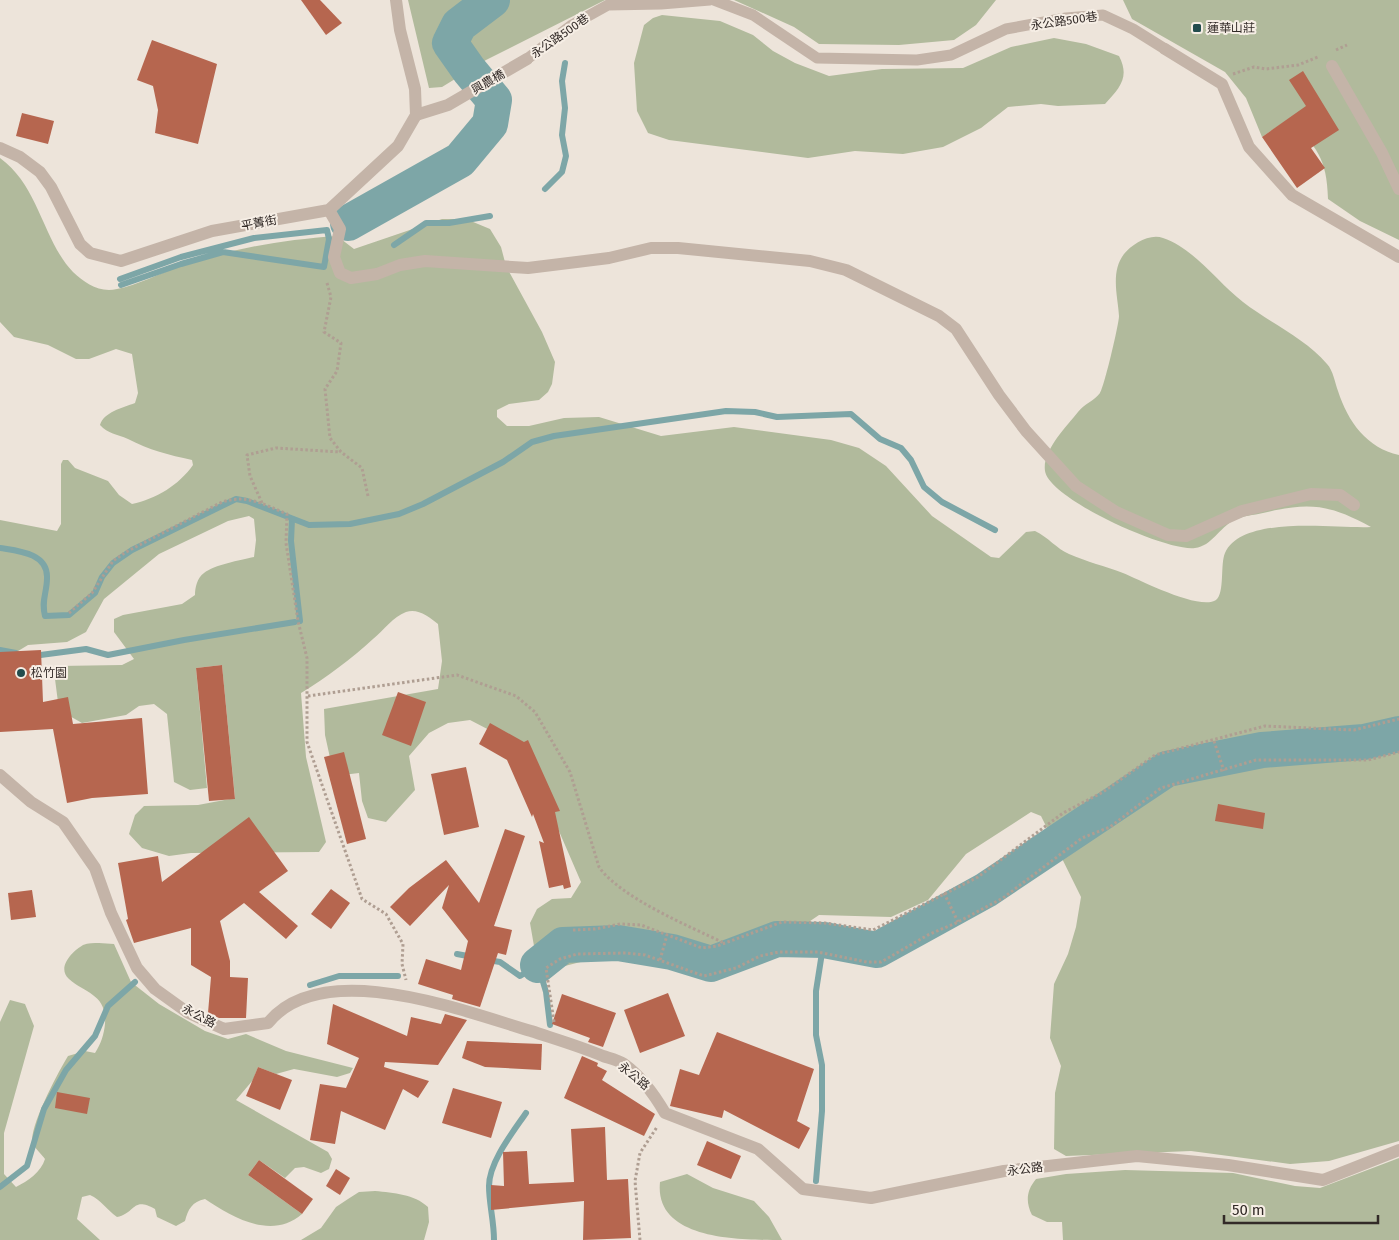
<svg xmlns="http://www.w3.org/2000/svg" width="1399" height="1240" font-family="'Fira Sans','Noto Sans TC',sans-serif">
  <style>
    .green { fill: #b1ba9c }
    .lines { fill: none; stroke-linecap: round; stroke-linejoin: round }
    .stream { stroke: #7da6a7; stroke-width: 6 }
    .river { stroke: #7da6a7; stroke-width: 36 }
    .building { fill: #b6664f }
    .path { stroke: #af9e92; stroke-width: 3; stroke-dasharray: 2.5 2.5; stroke-linecap: butt }
    .service { stroke: #c4b4a8; stroke-width: 11 }
    .minor { stroke: #c4b4a8; stroke-width: 12 }
    .tertiary { stroke: #c4b4a8; stroke-width: 12 }
    .poi-dot { fill: #224c4d; stroke: #f6eee5; stroke-width: 2 }
    .labels { text-anchor: middle; stroke-width: 4; stroke-linejoin: round; paint-order: stroke }
    .street-label { font-size: 12px; fill: #322a27; stroke: #f6eee5 }
    .poi-label { font-size: 12px; fill: #322a27; stroke: #f6eee5; text-anchor: start }
  </style>
  <rect width="100%" height="100%" fill="#ede4da"/>
  <!-- green -->
  <g class="green">
    <polygon points="408,0 605,0 486,60 442,87 429,88"/>
    <polygon points="734,0 996,0 976,25 954,40 899,45 819,44 794,27"/>
    <path d="M1123,0h276v240l-39,-19 -32,-22c-1,-42 -12,-51 -38,-81l-28,19 -16,-39 -21,-26 -93,-53z"/>
    <path d="M662,15l58,6 33,14 20,16 22,12 34,13 53,-7 81,-1 48,-21 43,-9 32,6 33,12c11,21 1,32 -14,48l-47,2 -17,-2 -33,3 -27,21 -38,19 -40,7 -48,-3 -47,7 -139,-18 -21,-7 -11,-22 -3,-48 10,-38 9,-7z"/>
    <path d="M0,158c39,28 43,83 73,114 12,11 26,21 44,17 21,-4 43,-16 64,-23 53,-18 100,-26 156,-30l17,13 88,-30h24l24,10 11,18 5,19 36,66 13,30 -3,22 -4,8 -9,8 -30,4 -12,6v7l10,9h22l35,-8 35,-1 62,19 73,-9 97,13 28,8 27,18 46,50 59,41 8,1 27,-26 9,-1c13,6 22,18 34,23 18,8 36,12 54,19 17,7 77,38 93,27 9,-7 4,-36 9,-47 18,-39 111,-24 146,-26 -42,-23 -62,-25 -108,-14 -9,2 -21,3 -29,7 -15,8 -22,26 -39,28 -28,4 -146,-49 -150,-77 -3,-20 21,-44 33,-59 6,-8 16,-11 22,-19 4,-5 19,-69 19,-77 -1,-19 -9,-44 5,-62 8,-10 26,-21 39,-16 32,11 54,44 80,64 27,21 62,36 84,62 6,6 8,19 11,27 10,31 29,57 61,64v686l-70,20 -39,3 -99,-13 -125,5 -12,-7 1,-56 6,-27 -11,-28 4,-54 14,-30 8,-27 5,-30 -40,-81 -10,-4 -65,42 -38,46 -37,17 -72,-2 -25,17 -32,10 -38,4 -65,-4 -37,14 -22,1 -43,11 -23,-22 -4,-23 7,-14 15,-10 19,-1 10,-16 -45,-104 -39,-44 -27,-14 -22,3 -19,10 -20,23 6,34 -29,32 -18,-4 -6,-17 -3,-28 -25,3 -9,-41 -1,-26 114,-20 4,-28 -4,-37c-9,-7 -20,-16 -32,-12 -13,5 -22,18 -33,27 -22,20 -46,38 -72,54l5,64 20,85 -7,10 -128,1 -22,3 -27,-8 -13,-14 6,-19 9,-9 54,-1 37,-7 -13,-133 -26,3 11,120 -17,2 -16,-8 -7,-68 -13,-10 -15,2 -13,9 -44,8 -23,-13 -4,-31 4,-13 63,-1 12,-6 -20,-27v-13l9,-4 59,-11 13,-9c0,-7 2,-17 9,-22 10,-8 36,-13 50,-16l2,-17 -2,-21 -5,-3 -21,5 -69,33 -55,45 -18,33 -19,10 -39,3 -28,17v-142l57,11 4,-7v-60l2,-4h5l7,8 33,13 11,14 13,9c24,-5 47,-19 61,-39l-1,-5c-23,-5 -43,-10 -64,-21 -11,-5 -20,-5 -28,-14 4,-13 22,-17 35,-22l3,-10 -6,-39 -16,-5 -27,10h-13l-28,-14 -34,-8 -14,-15z"/>
    <path d="M99,943l15,1 17,38 28,22 46,27 23,8 18,-5 40,17 67,17 -3,5 -13,4 -43,-8 -18,5 -18,-7 -5,13 -17,20 92,52 4,7 -3,10 -8,4 -17,-6 -9,1 -10,10 -26,-18 -11,15 54,39c-30,26 -69,4 -97,-15 -13,3 -17,10 -20,22l-9,5 -19,-9 -2,-8c-23,-13 -19,4 -38,8 -10,-7 -16,-17 -27,-22l-8,2 -5,22 23,21h-100v-218l10,-22 15,4 9,22 -30,107v41l12,13c12,-6 25,-15 29,-28 -3,-4 -10,-11 -12,-15 -6,-14 27,-75 35,-88l17,-5 10,2c6,-9 9,-19 10,-29 2,-30 -19,-30 -36,-45 -13,-12 4,-28 14,-34 5,-2 11,-2 16,-2z"/>
    <path d="M1399,1158v82h-336l-1,-18h-15l-15,-7c-7,-14 -5,-25 4,-36l30,-5 59,-4 108,3 62,13 25,2z"/>
    <path d="M687,1174l26,14 41,13 15,16 13,23c-43,0 -128,0 -122,-58z"/>
    <path d="M375,1191c19,2 39,3 53,16l1,15 -5,18h-123l20,-12 15,-21 12,-8 11,-7z"/>
  </g>
  <g class="lines">
    <!-- stream -->
    <g class="stream">
      <polyline points="545,189 562,172 566,156 562,135 565,108 562,81 565,63"/>
      <polyline points="394,245 426,223 449,223 490,216"/>
      <polyline points="120,279 181,257 254,238 327,230 329,239 324,267 223,252 181,264 121,285"/>
      <polyline points="292,519 291,541 300,621"/>
      <path d="M0,548c18,3 48,5 47,30 0,15 -6,22 -2,38l24,-1 26,-22 7,-16 11,-14 19,-13 104,-51 11,2 62,24 41,-1 49,-10 24,-10 80,-42 29,-20 22,-6 172,-25 29,1 22,5 74,-3 29,25 21,9 10,12 13,27 18,15 53,28"/>
      <polyline points="0,650 16,653"/>
      <polyline points="33,656 86,649 108,655 184,640 295,622"/>
      <polyline points="457,954 473,957"/>
      <polyline points="488,960 500,962 520,976 538,965 546,992 550,1025"/>
      <polyline points="310,985 339,976 398,976"/>
      <polyline points="816,1181 822,1111 822,1065 816,1035 816,991 824,940"/>
      <polyline points="0,1187 27,1166 44,1109 66,1070 95,1036 108,1006 135,982"/>
      <path d="M494,1240c0,-19 -5,-36 -5,-54 0,-24 24,-54 37,-73"/>
    </g>
    <!-- river -->
    <g class="river">
      <polyline points="348,223 460,160 490,124 494,100 469,70 450,43 459,25 492,0"/>
      <polyline points="538,965 563,945 618,943 672,952 711,964 777,939 824,940 877,950 986,890 1167,769 1262,750 1364,742 1399,734"/>
    </g>
  </g>
  <!-- building -->
  <g class="building">
    <polygon points="301,0 320,0 342,23 326,35"/>
    <polygon points="152,40 217,64 198,144 155,133 158,110 153,86 137,80"/>
    <polygon points="1303,71 1339,130 1311,148 1325,168 1297,188 1262,137 1306,106 1289,80"/>
    <polygon points="22,113 54,121 48,144 16,136"/>
    <polygon points="41,650 43,702 68,697 73,724 142,718 148,794 92,798 67,803 53,729 0,732 0,652"/>
    <polygon points="222,665 235,799 209,801 196,668"/>
    <polygon points="398,692 426,702 411,746 382,735"/>
    <polygon points="490,723 524,742 528,740 560,811 555,812 571,887 564,889 563,885 549,888 539,841 544,843 533,814 532,817 507,760 479,744"/>
    <polygon points="344,752 366,839 347,844 324,757"/>
    <polygon points="466,767 479,827 444,835 431,774"/>
    <polygon points="1218,804 1265,813 1263,829 1215,821"/>
    <polygon points="249,817 288,871 259,892 298,926 286,939 244,903 220,921 230,961 230,977 248,978 246,1018 219,1018 208,1013 211,977 191,965 191,928 134,943 126,920 128,919 118,863 158,856 162,882"/>
    <polygon points="505,829 525,836 494,926 512,930 506,955 498,953 480,1007 452,999 453,995 418,984 426,959 461,970 468,941 442,908 449,885 410,926 390,907 409,888 446,860 479,903"/>
    <polygon points="331,889 350,903 331,929 311,914"/>
    <polygon points="32,890 36,917 11,920 8,893"/>
    <polygon points="668,993 685,1036 640,1053 624,1010"/>
    <polygon points="562,994 616,1013 603,1047 588,1042 590,1038 552,1024"/>
    <polygon points="333,1004 407,1036 411,1017 441,1024 445,1014 467,1020 438,1065 385,1062 384,1067 429,1081 418,1098 403,1089 385,1130 341,1111 335,1144 310,1140 320,1084 346,1088 359,1058 327,1044"/>
    <polygon points="717,1032 814,1069 797,1121 810,1128 799,1149 724,1110 722,1118 670,1106 680,1069 699,1075"/>
    <polygon points="467,1041 542,1044 541,1070 485,1067 462,1058"/>
    <polygon points="582,1056 598,1063 597,1066 607,1071 602,1080 655,1114 644,1136 564,1098"/>
    <polygon points="258,1067 292,1080 280,1110 246,1096"/>
    <polygon points="453,1088 502,1102 491,1138 442,1123"/>
    <polygon points="57,1092 90,1098 87,1114 55,1108"/>
    <polygon points="605,1127 607,1180 628,1179 631,1238 583,1240 584,1201 491,1210 491,1185 504,1186 503,1152 527,1151 529,1184 574,1182 571,1129"/>
    <polygon points="707,1141 741,1156 731,1179 697,1165"/>
    <polygon points="259,1160 313,1199 302,1214 248,1175"/>
    <polygon points="336,1169 350,1178 340,1195 326,1186"/>
  </g>
  <g class="lines">
    <!-- path -->
    <g class="path">
      <polyline points="1336,50 1347,45"/>
      <polyline points="1233,74 1254,67 1266,69 1298,65 1318,57"/>
      <polyline points="327,283 331,297 324,332 341,343 337,371 325,389 330,438 341,452 362,468 368,496"/>
      <polyline points="262,503 250,476 247,455 276,448 340,452"/>
      <path d="M69,613l23,-20 21,-32 13,-9 96,-50c25,-8 41,2 65,12l-1,29 12,78 9,37v84l55,157 24,15 17,30 -1,20 4,16"/>
      <path d="M308,696l149,-21 59,21 19,16 35,60 29,95c22,31 90,59 125,76"/>
      <polyline points="1214,741 1224,771"/>
      <polyline points="944,893 958,922"/>
      <polyline points="573,930 595,929 620,924 641,925 702,948 717,946 782,922 825,923 873,930 978,877 1063,813 1103,792 1155,755 1265,726 1354,730 1399,719"/>
      <polyline points="660,960 667,935"/>
      <polyline points="554,1022 546,968 560,959 577,954 626,953 645,955 704,976 736,968 760,956 779,952 818,952 867,962 881,962 928,935 958,922 1003,898 1082,838 1110,827 1161,788 1256,760 1368,760 1399,752"/>
      <polyline points="640,1240 635,1181 640,1153 657,1127"/>
    </g>
    <!-- service -->
    <g class="service">
      <polyline points="714,0 753,15 817,58 917,60 951,55 1006,29 1066,18 1103,15 1133,29 1165,49"/>
      <polyline points="527,59 572,25 608,5 661,4 710,0"/>
    </g>
    <!-- minor -->
    <g class="minor">
      <polyline points="1165,49 1222,84 1249,147 1292,195 1399,257"/>
      <polyline points="1332,66 1382,153 1399,189"/>
      <polyline points="416,115 448,105 527,59"/>
      <polyline points="329,210 340,229 334,257 340,273 351,278 377,274 400,265 425,261 528,268 609,258 651,248 678,248 810,261 846,270 939,316 956,329 999,395 1026,431 1076,486 1116,512 1168,535 1186,536 1242,511 1311,494 1340,495 1354,505"/>
      <path d="M0,775l31,27 32,20 32,46 16,45 26,55 18,21 32,23 37,17 44,-6c54,-67 195,-12 263,8 24,8 48,15 72,25 6,2 15,4 21,8 18,13 30,30 41,49l93,36 45,40 68,9 133,-27 133,-15 91,9 95,15 76,-30"/>
    </g>
    <!-- tertiary -->
    <polyline class="tertiary" points="0,148 20,157 40,172 51,187 80,244 90,253 121,261 212,231 329,210 398,146 416,115 415,89 400,30 396,0"/>
  </g>
  <!-- markers -->
  <g class="poi-dot">
    <rect x="1192" y="23" width="10" height="10" rx="2.5"/>
    <circle cx="21" cy="673" r="5"/>
  </g>
  <g class="labels">
    <!-- street labels -->
    <g class="street-label">
      <text transform="translate(1064 21) rotate(-8)" y="4">永公路500巷</text>
      <text transform="translate(560 36) rotate(-35)" y="4">永公路500巷</text>
      <text transform="translate(488 82) rotate(-30)" y="4">興農橋</text>
      <text transform="translate(259 223) rotate(-11)" y="4">平菁街</text>
      <text transform="translate(199 1016) rotate(28)" y="4">永公路</text>
      <text transform="translate(634 1076) rotate(39)" y="4">永公路</text>
      <text transform="translate(1025 1169) rotate(-7)" y="4">永公路</text>
    </g>
    <!-- poi labels -->
    <g class="poi-label">
      <text x="1207" y="32">蓮華山莊</text>
      <text x="31" y="677">松竹園</text>
    </g>
  </g>
  <!-- scale -->
  <path d="M1224 1215v8h154v-8" fill="none" stroke="#322a27" stroke-width="2.5"/>
  <text x="1232" y="1215" font-size="15" fill="#322a27" stroke="#f6eee5" stroke-width="4" paint-order="stroke">50 m</text>
</svg>
